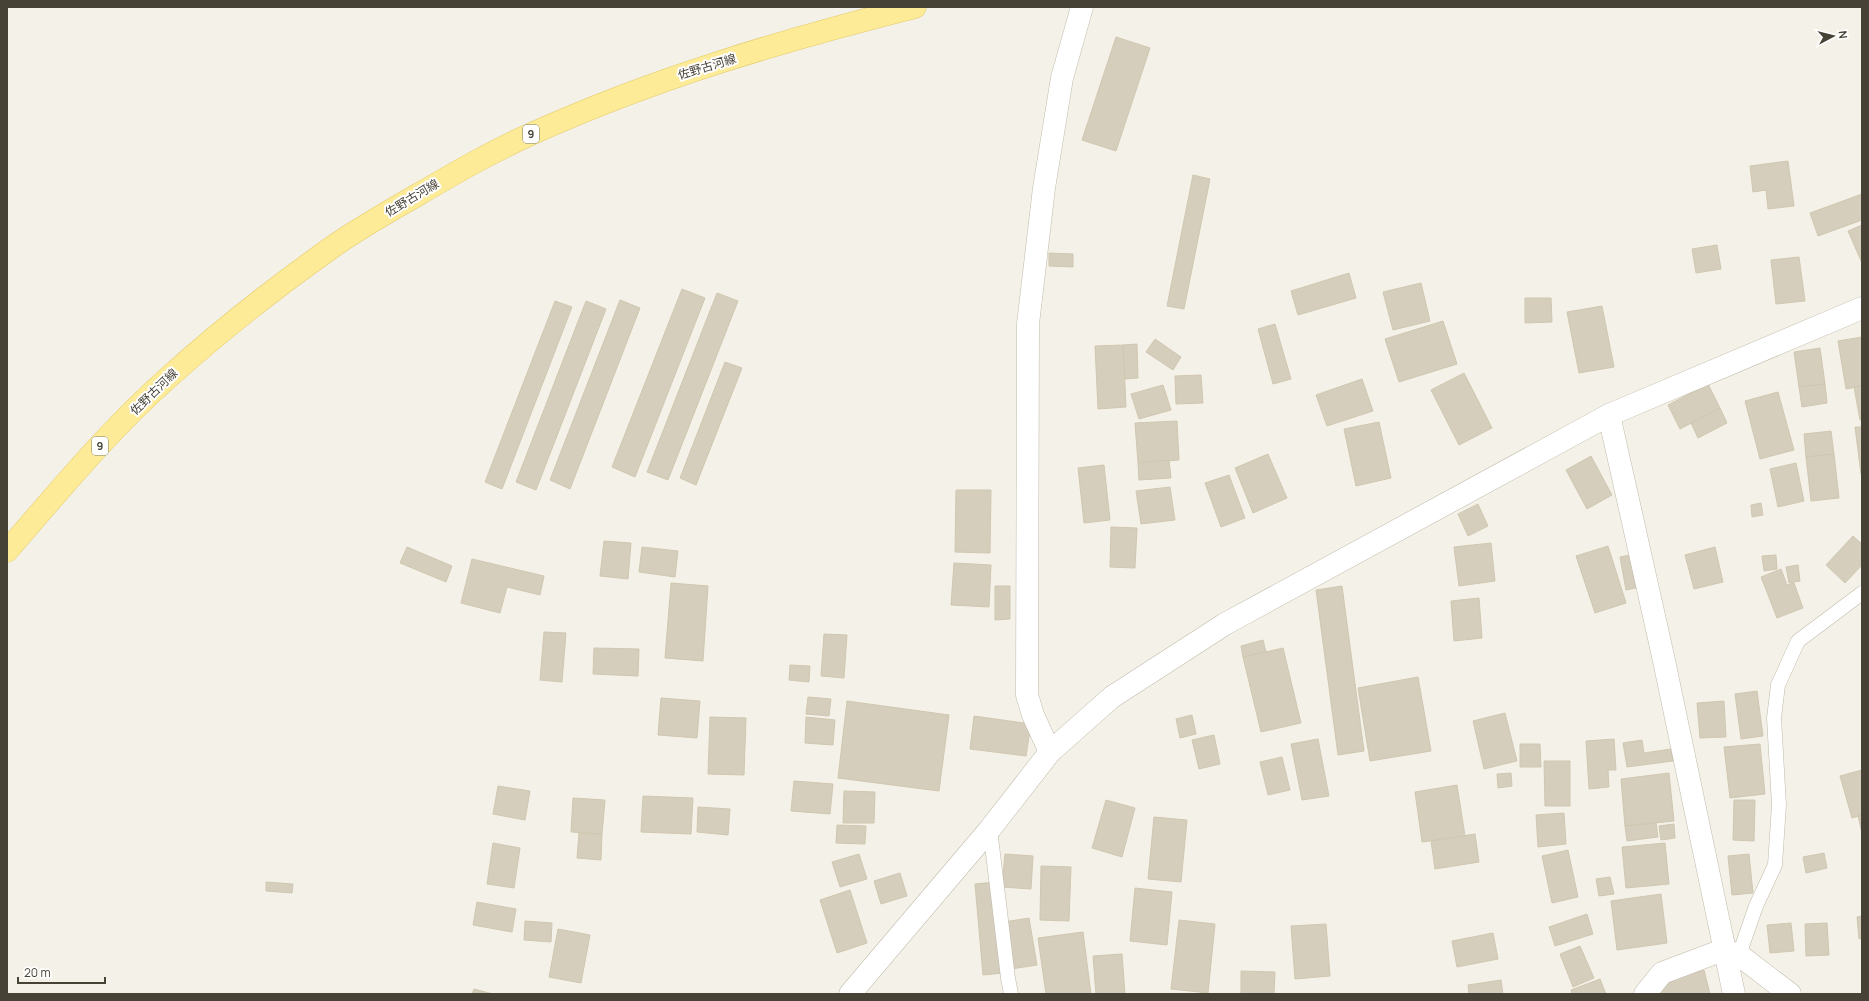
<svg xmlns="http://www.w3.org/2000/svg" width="1869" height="1001" font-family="Manrope,'Noto Sans JP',sans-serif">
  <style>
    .building { fill: #d5cebd; stroke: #d0c7b0 }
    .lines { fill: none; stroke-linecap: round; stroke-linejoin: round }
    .service-casing { stroke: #bfbaaa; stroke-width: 15 }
    .minor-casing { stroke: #bfbaaa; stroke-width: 23 }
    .tertiary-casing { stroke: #bfbaaa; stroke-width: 23 }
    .primary-casing { stroke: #e3ca67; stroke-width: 23 }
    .service { stroke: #fff; stroke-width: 14 }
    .minor { stroke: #fff; stroke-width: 22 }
    .tertiary { stroke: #fff; stroke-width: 22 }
    .primary { stroke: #fdeb97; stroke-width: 22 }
    .labels { text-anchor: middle; stroke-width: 4; stroke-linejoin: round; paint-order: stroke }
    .shield { fill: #fff; stroke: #7e7b72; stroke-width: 1 }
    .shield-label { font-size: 11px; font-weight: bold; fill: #474236 }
    .street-label { font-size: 12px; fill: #474236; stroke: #fff }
  </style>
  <rect width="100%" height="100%" fill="#f4f1e8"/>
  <!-- building -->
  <g class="building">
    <polygon points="1116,37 1150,48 1116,151 1082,140"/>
    <polygon points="1788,161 1794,206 1768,209 1766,190 1753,192 1750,166"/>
    <polygon points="1193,175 1210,179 1184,309 1167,306"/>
    <polygon points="1862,194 1862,220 1818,236 1810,213"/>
    <polygon points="1862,225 1862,263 1848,231"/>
    <polygon points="1717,245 1721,269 1696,273 1692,249"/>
    <polygon points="1049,253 1073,254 1073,267 1049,266"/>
    <polygon points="1799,257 1805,301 1776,304 1771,260"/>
    <polygon points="1349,273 1356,298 1298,315 1291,291"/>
    <polygon points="1421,283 1430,321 1393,330 1383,292"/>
    <polygon points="682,289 705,298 635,477 612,467"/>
    <polygon points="717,293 738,301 668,480 647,472"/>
    <polygon points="1525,298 1551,298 1552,322 1525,323"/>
    <polygon points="620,300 640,308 570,489 550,480"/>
    <polygon points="555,301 572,307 502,489 485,482"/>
    <polygon points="586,301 606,309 536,490 516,482"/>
    <polygon points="1602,306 1614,367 1579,373 1567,312"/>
    <polygon points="1443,321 1457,364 1399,382 1385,339"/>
    <polygon points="1275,324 1291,379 1273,384 1258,329"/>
    <polygon points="1862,337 1862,386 1846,389 1838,341"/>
    <polygon points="1155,339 1181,357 1173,370 1146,352"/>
    <polygon points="1137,344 1138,378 1125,379 1123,345"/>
    <polygon points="1123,345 1126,407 1098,409 1095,346"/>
    <polygon points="1820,348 1825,384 1799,387 1794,352"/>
    <polygon points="725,362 742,368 696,485 680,478"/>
    <polygon points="1464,373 1492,428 1459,445 1431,390"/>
    <polygon points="1201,375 1203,403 1176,404 1175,376"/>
    <polygon points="1362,379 1373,411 1327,426 1316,395"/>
    <polygon points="1708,384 1720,408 1680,429 1668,405"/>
    <polygon points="1825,384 1827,403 1802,407 1799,387"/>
    <polygon points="1163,385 1171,410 1139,419 1131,394"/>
    <polygon points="1862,386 1862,420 1860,420 1854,387"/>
    <polygon points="1778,392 1794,450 1760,459 1745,401"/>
    <polygon points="1720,408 1727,423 1698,438 1691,423"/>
    <polygon points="1177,421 1179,460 1138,463 1135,423"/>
    <polygon points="1379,422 1391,478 1356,486 1344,429"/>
    <polygon points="1855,427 1862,427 1862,474 1861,474"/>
    <polygon points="1831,431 1834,454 1806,457 1804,434"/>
    <polygon points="1268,454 1287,498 1253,513 1235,468"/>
    <polygon points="1834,454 1839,498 1811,501 1806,457"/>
    <polygon points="1591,456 1612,495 1587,509 1566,470"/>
    <polygon points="1169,460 1171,478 1139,480 1138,463"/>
    <polygon points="1796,463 1804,501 1778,507 1770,469"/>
    <polygon points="1104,465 1110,520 1084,523 1078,468"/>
    <polygon points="1229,475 1245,518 1221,527 1205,483"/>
    <polygon points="1170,487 1175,520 1141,524 1136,491"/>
    <polygon points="956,490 991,490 990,553 955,552"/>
    <polygon points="1761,503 1763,515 1752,517 1751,505"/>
    <polygon points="1478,504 1488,526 1468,536 1458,514"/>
    <polygon points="1111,527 1137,528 1135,568 1110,567"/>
    <polygon points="1853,536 1862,544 1862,565 1845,583 1826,565"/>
    <polygon points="604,541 631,543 628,579 600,576"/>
    <polygon points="1491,543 1495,581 1459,586 1454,547"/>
    <polygon points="1608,546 1626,603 1595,613 1576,556"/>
    <polygon points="407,547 452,566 446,582 400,563"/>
    <polygon points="642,547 678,551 675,577 639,572"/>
    <polygon points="1715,547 1723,582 1694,589 1685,555"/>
    <polygon points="1635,554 1641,587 1626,590 1620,557"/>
    <polygon points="1776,555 1777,569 1764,571 1762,556"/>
    <polygon points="472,559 544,576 540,595 507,587 500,613 461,603"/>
    <polygon points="954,563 991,565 989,607 951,605"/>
    <polygon points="1798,565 1800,581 1789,583 1786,567"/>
    <polygon points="1781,569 1787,585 1794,583 1803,608 1777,618 1761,577"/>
    <polygon points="671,583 708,586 703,661 665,658"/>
    <polygon points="995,586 1010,586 1010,619 995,620"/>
    <polygon points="1342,586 1364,751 1338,755 1316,590"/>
    <polygon points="1479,598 1482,638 1454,641 1451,601"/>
    <polygon points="544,632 566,633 562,682 540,680"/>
    <polygon points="824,634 847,635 844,678 821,676"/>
    <polygon points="1263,640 1266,652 1243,657 1241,646"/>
    <polygon points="594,648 639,649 638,676 593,674"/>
    <polygon points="1283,648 1301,723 1261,732 1243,657"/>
    <polygon points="790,665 810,666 809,682 789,680"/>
    <polygon points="1418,677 1431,751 1370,761 1358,688"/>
    <polygon points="1757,691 1763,736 1741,739 1735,694"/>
    <polygon points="808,697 831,699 829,716 806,714"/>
    <polygon points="661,698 700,701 697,738 658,735"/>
    <polygon points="847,701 949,715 939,791 838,778"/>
    <polygon points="1724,701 1726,737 1700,738 1697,703"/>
    <polygon points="1505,713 1517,761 1484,769 1473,721"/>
    <polygon points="1192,715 1196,734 1180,738 1176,719"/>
    <polygon points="974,716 1031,724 1026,756 970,749"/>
    <polygon points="710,717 746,718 744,775 708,774"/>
    <polygon points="806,717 835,720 833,745 805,743"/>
    <polygon points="1214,735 1220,764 1199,769 1192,740"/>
    <polygon points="1318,739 1329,796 1302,800 1291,744"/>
    <polygon points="1614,739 1616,770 1608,770 1609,787 1589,789 1586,741"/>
    <polygon points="1642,740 1644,753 1671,749 1673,761 1627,767 1623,743"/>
    <polygon points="1520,744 1540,744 1541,767 1520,767"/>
    <polygon points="1760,744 1765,794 1730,798 1724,747"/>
    <polygon points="1282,757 1290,790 1268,795 1260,762"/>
    <polygon points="1544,761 1570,761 1570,806 1545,806"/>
    <polygon points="1862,770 1862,815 1852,818 1840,776"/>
    <polygon points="1511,773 1512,786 1498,788 1497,774"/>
    <polygon points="1669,773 1674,821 1625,826 1621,779"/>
    <polygon points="794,781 833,784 830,814 791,811"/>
    <polygon points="1457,785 1465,836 1422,842 1415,792"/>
    <polygon points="498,786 530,791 525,820 493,814"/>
    <polygon points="844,791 875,792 874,823 843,823"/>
    <polygon points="643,796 693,798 691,834 641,832"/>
    <polygon points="573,798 605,800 602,834 571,832"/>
    <polygon points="1106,800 1135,808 1122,857 1092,848"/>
    <polygon points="1734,800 1755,800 1754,841 1733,840"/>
    <polygon points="698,807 730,809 728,835 697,832"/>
    <polygon points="1564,813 1566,844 1538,847 1536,815"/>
    <polygon points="1862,815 1862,833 1858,816"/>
    <polygon points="1154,817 1187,820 1181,882 1148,879"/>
    <polygon points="1656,823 1658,837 1627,841 1625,826"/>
    <polygon points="1674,824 1675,838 1661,840 1659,826"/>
    <polygon points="837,825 866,826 865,844 836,843"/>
    <polygon points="579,833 602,834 601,860 577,858"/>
    <polygon points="1475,834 1479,862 1435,869 1431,841"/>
    <polygon points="493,843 520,848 514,888 487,884"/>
    <polygon points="1665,843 1669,884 1626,888 1622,847"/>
    <polygon points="1568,850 1578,897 1552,903 1542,856"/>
    <polygon points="1824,853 1827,868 1806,873 1803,857"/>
    <polygon points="859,854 867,879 840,887 832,862"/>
    <polygon points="1005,854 1033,856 1031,889 1002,887"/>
    <polygon points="1749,854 1753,893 1732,895 1728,856"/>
    <polygon points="1041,866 1071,867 1069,921 1040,920"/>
    <polygon points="900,873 907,896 881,904 874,881"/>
    <polygon points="1610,877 1614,894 1599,896 1596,879"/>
    <polygon points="266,882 293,884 292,893 266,891"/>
    <polygon points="995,882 1003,973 983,975 975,884"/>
    <polygon points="1135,888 1172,892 1167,945 1130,941"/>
    <polygon points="850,890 867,943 837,953 820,900"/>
    <polygon points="1661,894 1667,943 1617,950 1611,901"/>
    <polygon points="477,902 516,909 512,932 473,925"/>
    <polygon points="1587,914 1593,934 1555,946 1549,927"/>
    <polygon points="1862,916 1862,938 1859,939 1857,917"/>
    <polygon points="1029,918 1037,965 1011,969 1004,922"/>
    <polygon points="1179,920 1215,924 1208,993 1171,989"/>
    <polygon points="525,921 552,923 551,942 524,940"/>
    <polygon points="1791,923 1794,951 1770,953 1767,925"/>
    <polygon points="1827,923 1829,955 1806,956 1805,924"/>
    <polygon points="1326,924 1330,976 1295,979 1291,926"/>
    <polygon points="558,929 590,935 581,983 549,977"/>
    <polygon points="1083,932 1091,994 1046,994 1038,938"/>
    <polygon points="1493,933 1498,959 1457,967 1452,941"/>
    <polygon points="1580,946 1594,978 1573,987 1560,954"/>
    <polygon points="1122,954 1125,994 1096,994 1093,956"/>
    <polygon points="1704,970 1710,994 1660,994 1657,982"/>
    <polygon points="1241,971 1275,972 1274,994 1241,994"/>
    <polygon points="1600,979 1606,994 1572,994 1571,990"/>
    <polygon points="1501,980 1503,994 1469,994 1468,985"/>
    <polygon points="474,989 493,994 472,994"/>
  </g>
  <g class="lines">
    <defs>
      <g id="service">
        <polyline points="990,829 1008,978 1011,994"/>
        <polyline points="1739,955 1756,906 1775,865 1779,805 1774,718 1778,685 1798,641 1862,593"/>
      </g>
      <g id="minor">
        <polyline points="1609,415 1663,656 1734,994"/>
        <polyline points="1050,752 1033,715 1027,695 1028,324 1044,188 1062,78 1082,7"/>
        <polyline points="1645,994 1662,973 1723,950 1739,955 1790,994"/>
      </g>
      <polyline id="tertiary" points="850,994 990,829 1050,752 1112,697 1225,624 1609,415 1862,308"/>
      <path id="primary" d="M7,551c52,-60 103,-122 163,-175 50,-45 106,-89 161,-128 28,-20 59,-37 88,-54 36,-21 72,-42 110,-59 123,-56 255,-95 386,-128"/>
    </defs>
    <!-- service casing -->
    <use href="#service" class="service-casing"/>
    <!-- minor casing -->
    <use href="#minor" class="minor-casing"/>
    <!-- tertiary casing -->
    <use href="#tertiary" class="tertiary-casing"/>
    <!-- primary casing -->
    <use href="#primary" class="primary-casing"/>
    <!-- service -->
    <use href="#service" class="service"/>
    <!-- minor -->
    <use href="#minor" class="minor"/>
    <!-- tertiary -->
    <use href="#tertiary" class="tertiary"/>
    <!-- primary -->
    <use href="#primary" class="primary"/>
  </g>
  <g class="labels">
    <!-- shield labels -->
    <g class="shield">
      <rect x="523" y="125" width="16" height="18" rx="3"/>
      <rect x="92" y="437" width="16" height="18" rx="3"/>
    </g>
    <g class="shield-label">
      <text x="531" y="138">9</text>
      <text x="100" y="450">9</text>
    </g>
    <!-- street labels -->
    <g class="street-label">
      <text transform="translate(707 67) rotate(-17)" y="4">佐野古河線</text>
      <text transform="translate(412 198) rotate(-31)" y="4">佐野古河線</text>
      <text transform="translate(154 392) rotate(-44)" y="4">佐野古河線</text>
    </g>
  </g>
  <!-- border -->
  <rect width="1869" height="1001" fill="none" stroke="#474236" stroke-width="16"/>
  <!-- north arrow -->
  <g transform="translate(1833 36) rotate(83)" stroke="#ffffff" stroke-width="3" paint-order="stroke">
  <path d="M0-3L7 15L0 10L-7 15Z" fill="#474236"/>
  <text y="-6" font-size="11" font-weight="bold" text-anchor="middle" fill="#474236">N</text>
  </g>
  <!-- scale -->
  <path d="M18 977v6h87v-6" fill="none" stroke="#474236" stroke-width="2"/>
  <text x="24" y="977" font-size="12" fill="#474236" stroke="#ffffff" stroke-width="3" paint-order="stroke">20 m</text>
</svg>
